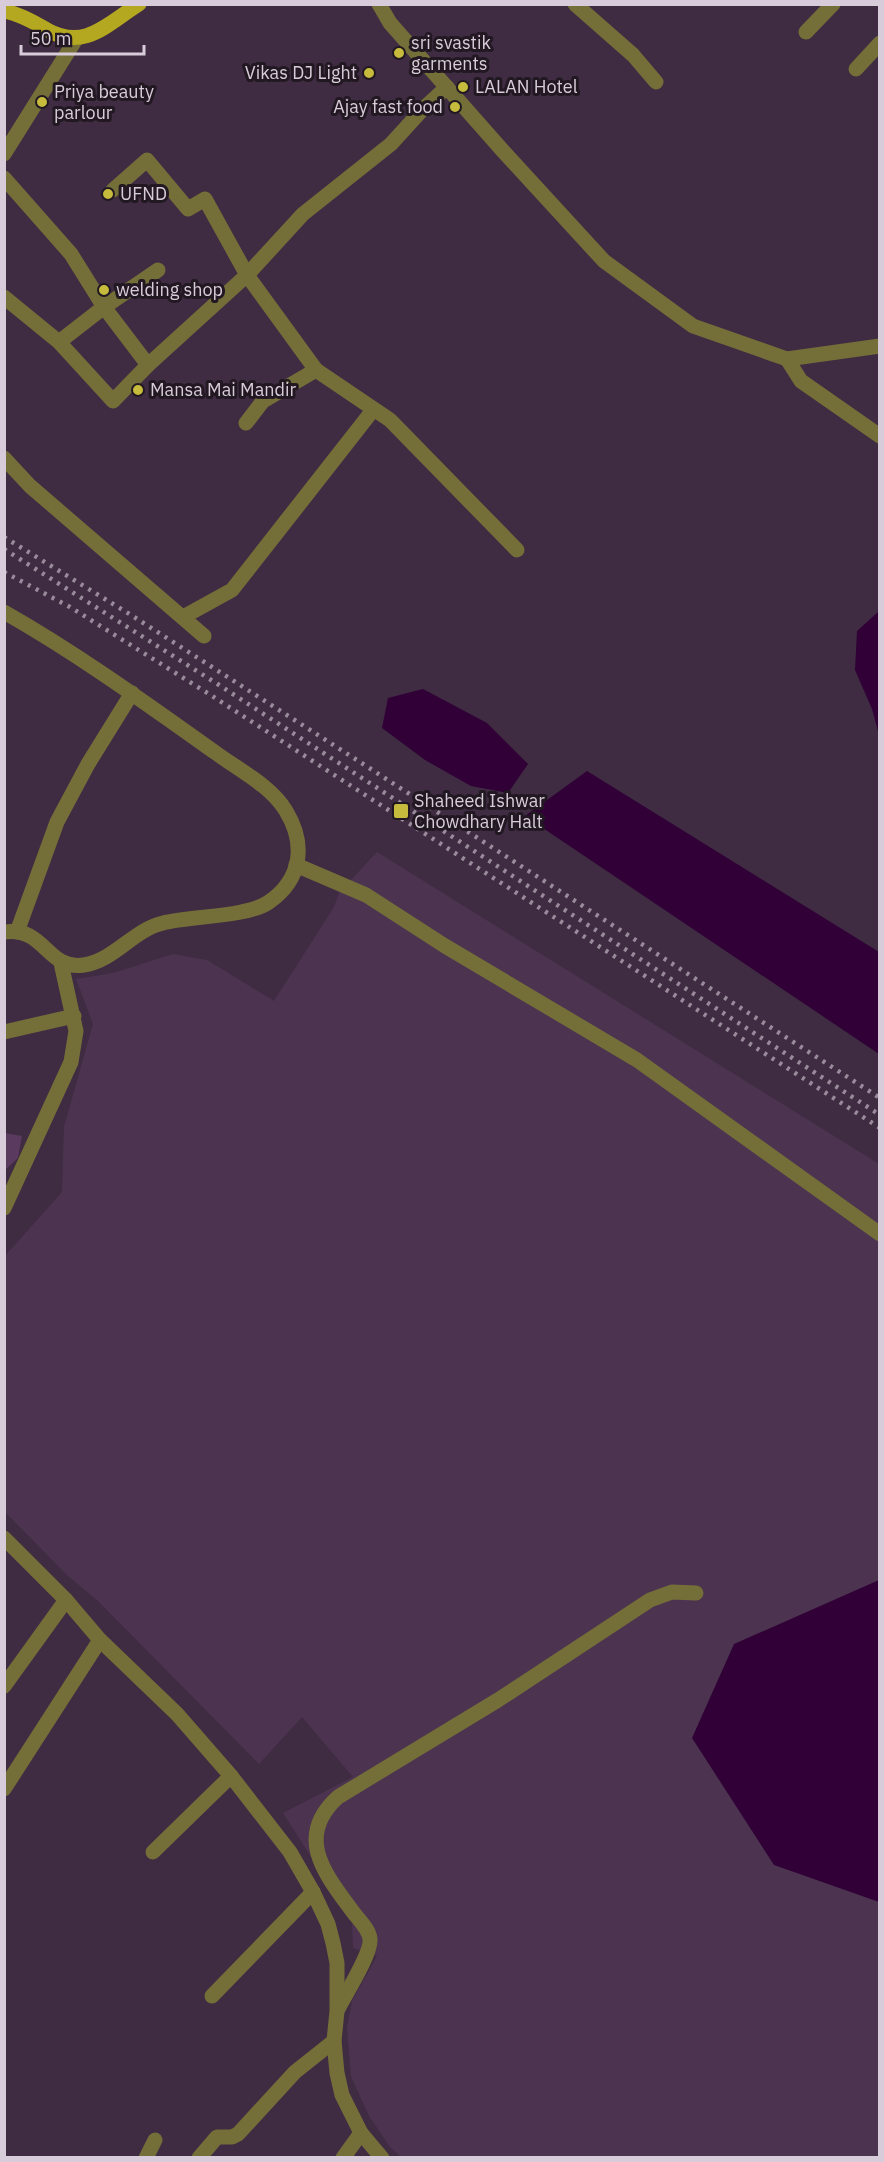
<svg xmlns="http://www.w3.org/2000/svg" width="884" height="2162" font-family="'IBM Plex Sans',sans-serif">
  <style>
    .built { fill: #4c3450 }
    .green { fill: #5a3a5f }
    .water { fill: #300037 }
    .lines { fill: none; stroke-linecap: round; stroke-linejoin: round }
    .minor { stroke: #746f38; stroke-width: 15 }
    .major { stroke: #b4a821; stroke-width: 15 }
    .rail { stroke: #9a8b9c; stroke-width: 4.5; stroke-dasharray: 3 6; stroke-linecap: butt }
    .poi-dot { fill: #c6bb3c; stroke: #211822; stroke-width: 2 }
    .labels { text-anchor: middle; stroke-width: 6; stroke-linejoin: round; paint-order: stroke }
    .poi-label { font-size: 18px; fill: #d9ccda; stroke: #211822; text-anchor: start }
  </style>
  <rect width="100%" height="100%" fill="#3f2c42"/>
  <!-- built -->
  <polygon class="built" points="377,852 879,1164 879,2157 401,2157 390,2147 369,2116 351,2076 347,2028 352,2001 377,1956 353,1948 352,1921 283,1813 353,1777 302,1717 259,1764 97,1600 68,1576 5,1512 5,1256 62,1192 64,1127 93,1024 76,979 113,973 173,954 207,960 274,1001 334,907 339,893"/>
  <!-- green -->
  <polygon class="green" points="5,1133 22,1136 18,1158 5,1170"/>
  <!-- water -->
  <g class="water">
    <polygon points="878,612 880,613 879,735 872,709 855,670 857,631"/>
    <polygon points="423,689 487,723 528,764 508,793 471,786 425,760 382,728 388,698"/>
    <polygon points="587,771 879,952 879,1054 525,816"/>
    <polygon points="879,1580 879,1902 774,1865 692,1738 734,1644"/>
  </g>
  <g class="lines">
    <!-- minor -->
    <g class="minor">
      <polyline points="379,4 390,23 503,151 604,261 693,326 787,359 880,346"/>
      <polyline points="575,4 633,55 656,82"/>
      <polyline points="806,32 833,4"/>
      <polyline points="856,69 880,43"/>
      <polyline points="4,154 76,39"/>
      <polyline points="4,178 71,254 104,307 148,365"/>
      <polyline points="113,190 147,160 188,209 205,199 247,275 316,370"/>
      <polyline points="4,297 59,342 113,401 148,365 247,275 303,214 391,144 422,110 447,87"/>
      <polyline points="59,342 104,307 158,270"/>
      <polyline points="787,359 801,381 880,436"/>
      <polyline points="246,423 263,401 316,370 390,420 517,550"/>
      <polyline points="4,458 30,486 204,636"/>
      <path d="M4,612c74,42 143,92 212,141 23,17 55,33 70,58 20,33 16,68 -17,91 -21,15 -79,14 -106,21 -30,7 -48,37 -79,42 -37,6 -39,-39 -80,-33"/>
      <polyline points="183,617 232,590 373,410"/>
      <polyline points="296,865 366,895 445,946 637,1060 880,1234"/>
      <polyline points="17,932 57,822 88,764 132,693"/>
      <polyline points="4,1032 74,1016"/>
      <polyline points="4,1208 71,1062 76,1031 61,963"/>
      <polyline points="4,1538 66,1600 100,1640 177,1714 231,1776 290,1852 313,1892 328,1924 333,1943 337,1963 337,2011 334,2041 337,2073 342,2095 361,2133 382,2158"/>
      <polyline points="4,1686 66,1600"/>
      <polyline points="4,1789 100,1640"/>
      <polyline points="153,1852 231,1776"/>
      <polyline points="212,1996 313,1892"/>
      <path d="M338,2009c7,-14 34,-56 32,-70 -1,-10 -11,-19 -17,-27 -28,-38 -59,-75 -15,-115l160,-97 152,-100 22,-8 24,1"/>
      <polyline points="146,2158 155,2140"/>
      <polyline points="199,2158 217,2137 232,2137 238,2134 295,2072 334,2041"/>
      <polyline points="343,2158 361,2133"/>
    </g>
    <!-- major -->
    <path class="major" d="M4,11c16,3 30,11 43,19 38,21 60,-6 92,-26"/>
    <!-- rail -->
    <g class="rail">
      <polyline points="4,537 131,615 360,762 880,1098"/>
      <polyline points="4,549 219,685 880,1115"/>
      <polyline points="4,572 70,607 209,694 880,1128"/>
    </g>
  </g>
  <!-- markers -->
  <g class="poi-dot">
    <circle cx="399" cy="53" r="6"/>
    <circle cx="369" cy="73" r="6"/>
    <circle cx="463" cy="87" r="6"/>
    <circle cx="42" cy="102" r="6"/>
    <circle cx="455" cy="107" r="6"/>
    <circle cx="108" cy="194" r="6"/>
    <circle cx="104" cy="290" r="6"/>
    <circle cx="138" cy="390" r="6"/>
    <rect x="393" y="803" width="16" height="16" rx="3"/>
  </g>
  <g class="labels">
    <!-- poi labels -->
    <g class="poi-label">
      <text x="411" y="49">sri svastik<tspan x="411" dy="21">garments</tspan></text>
      <text x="357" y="79" text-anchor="end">Vikas DJ Light</text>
      <text x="475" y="93">LALAN Hotel</text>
      <text x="54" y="98">Priya beauty<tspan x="54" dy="21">parlour</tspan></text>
      <text x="443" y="113" text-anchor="end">Ajay fast food</text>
      <text x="120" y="200">UFND</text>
      <text x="116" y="296">welding shop</text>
      <text x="150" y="396">Mansa Mai Mandir</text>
      <text x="414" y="807">Shaheed Ishwar<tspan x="414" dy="21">Chowdhary Halt</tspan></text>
    </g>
  </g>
  <!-- border -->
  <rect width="884" height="2162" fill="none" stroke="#d9ccda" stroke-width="12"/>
  <!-- scale -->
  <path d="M21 45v9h123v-9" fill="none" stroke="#d9ccda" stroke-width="3"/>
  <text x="30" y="45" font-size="18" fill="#d9ccda" stroke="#211822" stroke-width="4.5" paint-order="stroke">50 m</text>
</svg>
